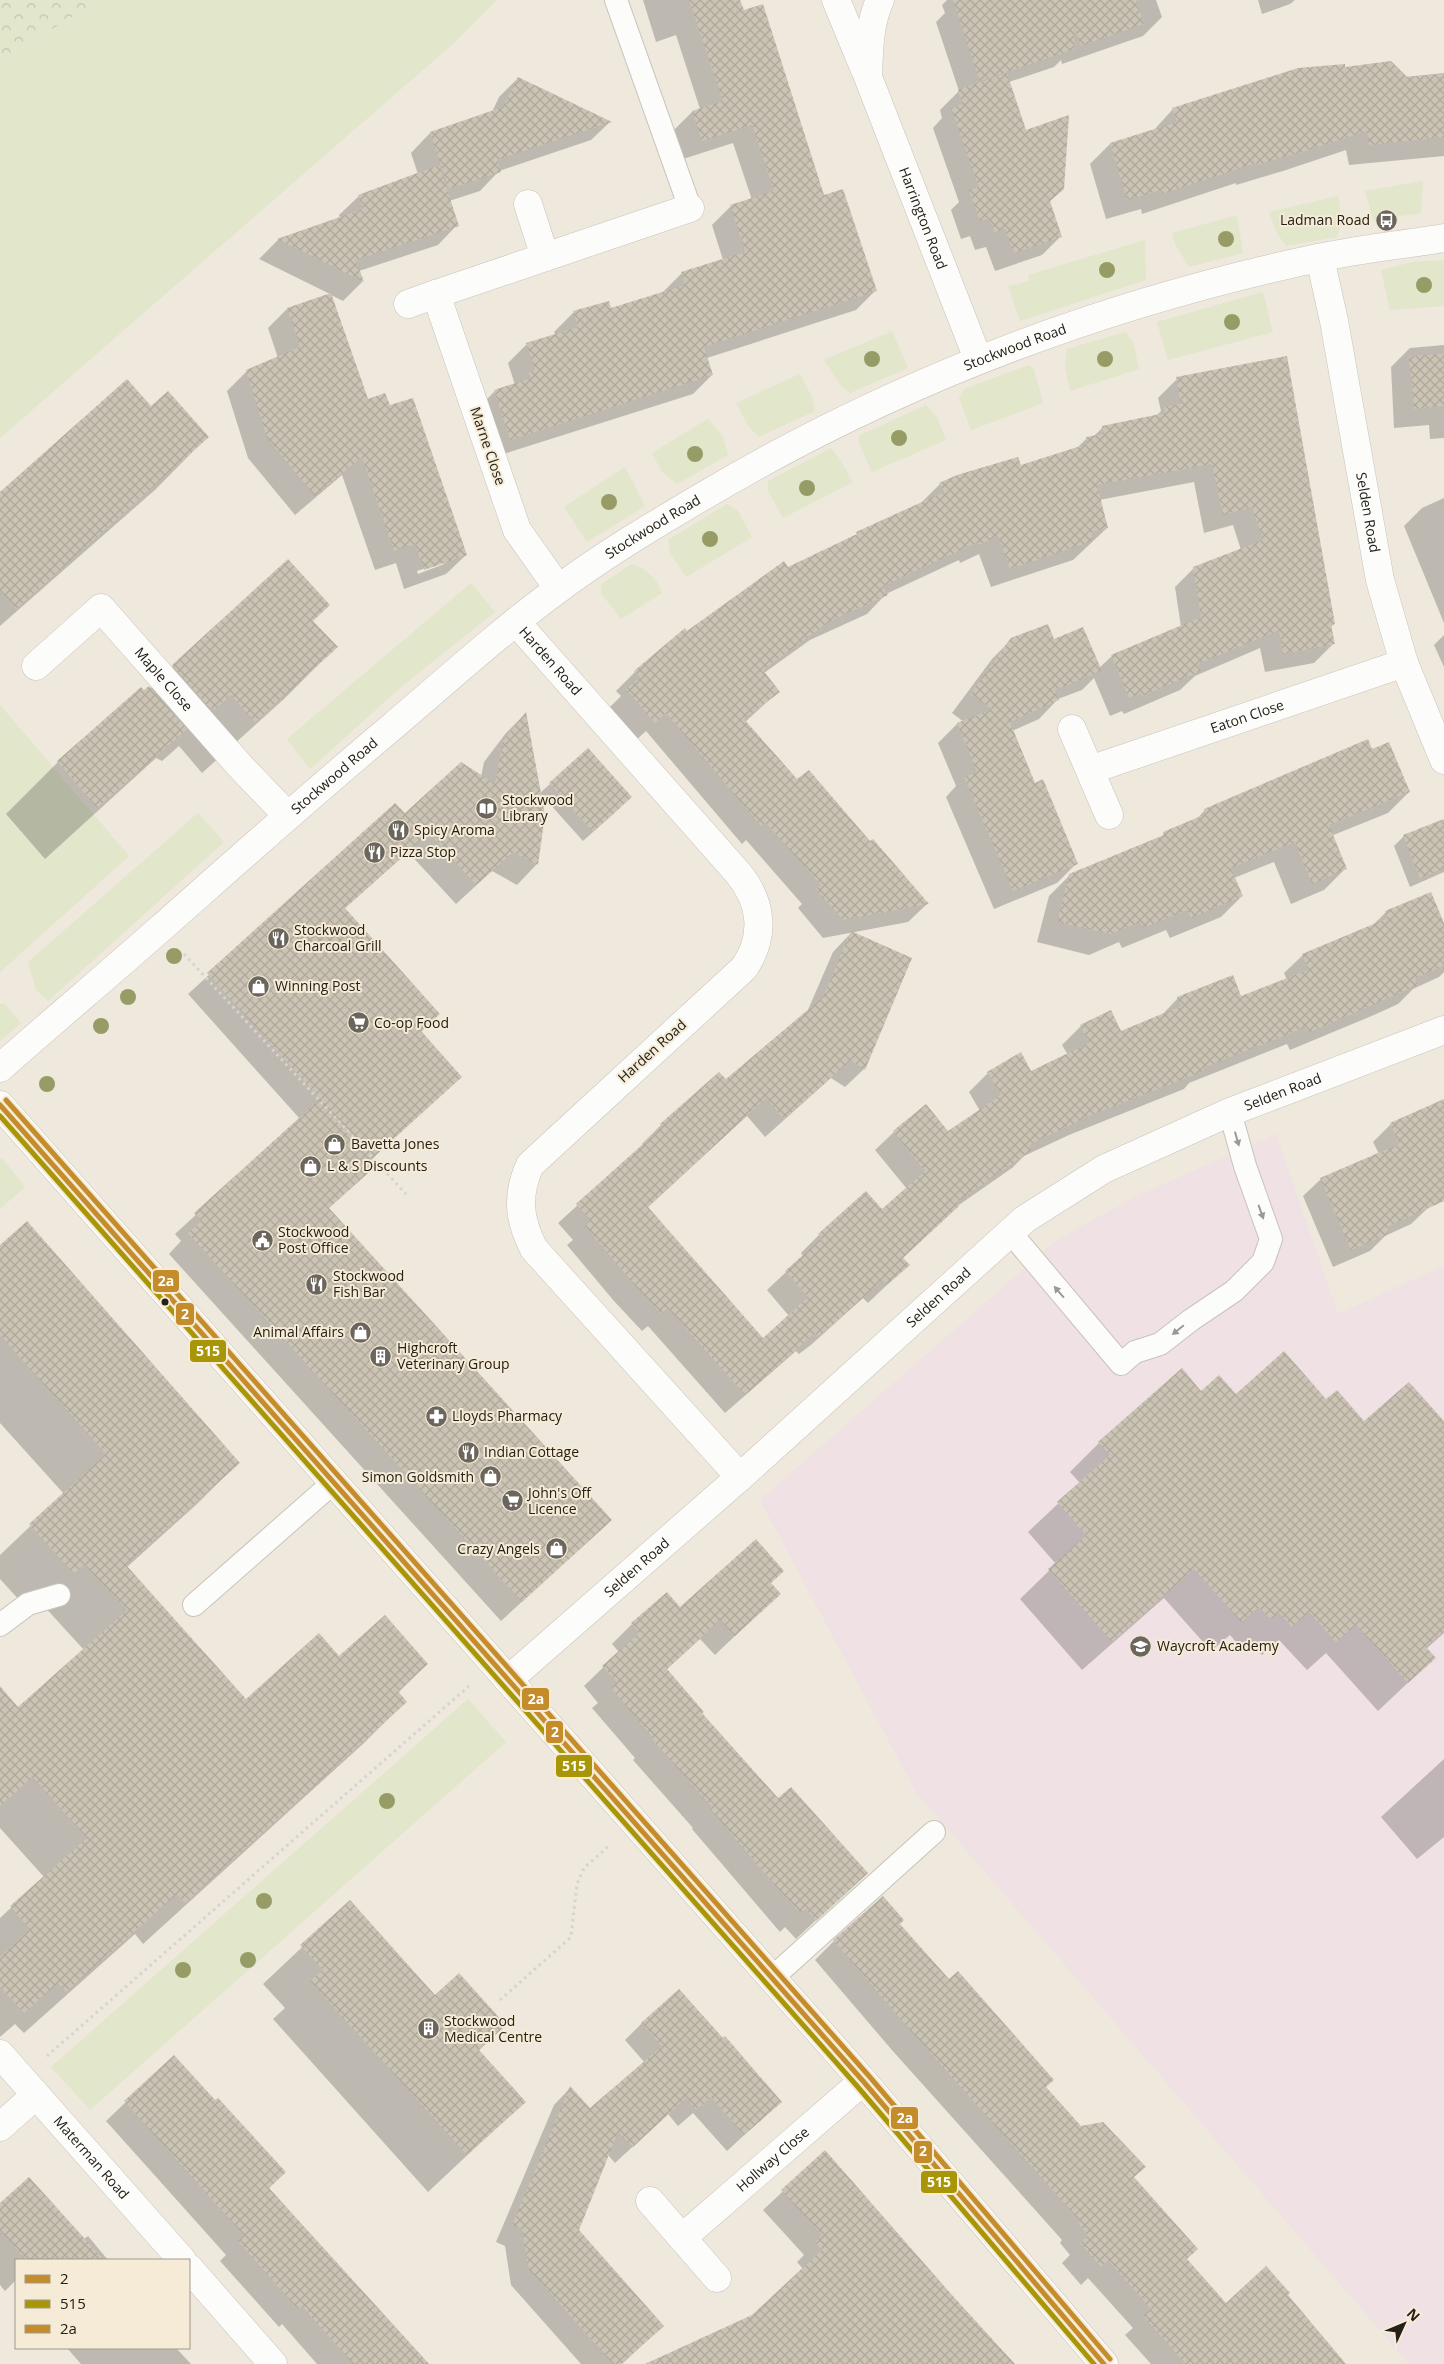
<svg xmlns="http://www.w3.org/2000/svg" width="1444" height="2364" font-family="'Open Sans',sans-serif">
  <style>
    .education { fill: #efe1e4 }
    .grass { fill: #e2e6cb }
    .forest { fill: url(#forest-crowns) }
    .shadow { fill: #0003; fill-rule: evenodd }
    .building { fill: url(#building-cross-hatch) }
    .lines { fill: none; stroke-linecap: round; stroke-linejoin: round }
    .lane-casing { stroke: #c8c3bb; stroke-width: 24 }
    .street-casing { stroke: #c8c3bb; stroke-width: 29 }
    .path { stroke: #d5d4d0; stroke-width: 3; stroke-dasharray: 2.5 4; stroke-linecap: butt }
    .lane { stroke: #fcfcfa; stroke-width: 22 }
    .street { stroke: #fcfcfa; stroke-width: 28 }
    .bus-1-casing { stroke: #f5ebd6; stroke-width: 9 }
    .bus-2-casing { stroke: #f5ebd6; stroke-width: 9 }
    .bus-3-casing { stroke: #f5ebd6; stroke-width: 9 }
    .bus-1 { stroke: #c58c2c; stroke-width: 5 }
    .bus-2 { stroke: #a89608; stroke-width: 5 }
    .bus-3 { stroke: #c58c2c; stroke-width: 5 }
    .tree { fill: #979c67 }
    .oneway { fill: #9b9994 }
    .bus-dot { fill: #242018; stroke: #f5ebd6; stroke-width: 2 }
    .labels { text-anchor: middle; stroke-width: 4; stroke-linejoin: round; paint-order: stroke }
    .street-label { font-size: 14px; fill: #242018; stroke: #f5ebd6 }
    .poi-label { font-size: 14px; fill: #242018; stroke: #f5ebd6; text-anchor: start }
    .line-badge { stroke: #f5ebd6; stroke-width: 2 }
    .badge-label { font-size: 14px; text-anchor: middle; font-weight: bold; fill: #fff }
  </style>
  <defs>
    <pattern id="forest-crowns" width="20" height="18" patternUnits="userSpaceOnUse" patternTransform="scale(1.25)"><rect width="20" height="18" fill="#e2e6cb"/><path d="M2 6a3 3 0 1 1 6 0M12 15a3 3 0 1 1 6 0" fill="none" stroke="#c2c5ae"/></pattern>
    <pattern id="building-cross-hatch" width="8" height="8" patternUnits="userSpaceOnUse" patternTransform="scale(1.25)"><rect width="8" height="8" fill="#cbc4b5"/><path d="M0 0l8 8M0 8l8-8" fill="none" stroke="#aea89b"/></pattern>
  </defs>
  <rect width="100%" height="100%" fill="#eee8dd"/>
  <!-- education -->
  <polygon class="education" points="1276,1134 1338,1314 1444,1266 1444,2364 1409,2364 916,1792 760,1500 1057,1240 1137,1196"/>
  <!-- grass -->
  <g class="grass">
    <polygon points="99,0 497,0 454,43 0,438 0,62"/>
    <polygon points="1423,181 1421,213 1373,220 1365,191"/>
    <polygon points="1338,196 1342,220 1337,237 1286,246 1277,233 1269,212"/>
    <polygon points="1237,215 1243,253 1189,267 1175,244 1172,233"/>
    <polygon points="1145,240 1146,280 1020,321 1008,286 1029,281 1028,275"/>
    <polygon points="1444,260 1444,306 1390,310 1381,270 1413,262"/>
    <polygon points="1263,292 1273,332 1168,360 1157,322"/>
    <polygon points="892,331 908,368 850,393 841,386 824,360"/>
    <polygon points="1125,332 1133,342 1139,369 1070,391 1065,367 1067,349"/>
    <polygon points="1029,365 1034,369 1043,403 971,430 959,398 964,389"/>
    <polygon points="800,374 812,397 815,411 759,437 749,427 736,403"/>
    <polygon points="926,405 937,418 946,440 872,472 858,441 860,435"/>
    <polygon points="708,419 723,437 728,455 677,484 662,472 652,453"/>
    <polygon points="831,448 842,463 853,482 783,518 768,491 768,481"/>
    <polygon points="625,467 645,506 587,542 564,507"/>
    <polygon points="727,504 738,511 752,537 686,577 670,553 668,540"/>
    <path d="M632,564c13,3 26,16 30,29l-41,26 -20,-26 1,-9z"/>
    <polygon points="471,583 495,612 402,686 310,769 287,739"/>
    <polygon points="0,705 129,856 0,972"/>
    <polygon points="198,813 224,842 48,1001 36,990 28,962"/>
    <polygon points="0,1004 5,1004 21,1023 0,1041"/>
    <polygon points="2,1158 25,1187 0,1209 0,1160"/>
    <polygon points="468,1699 506,1742 90,2110 51,2067"/>
  </g>
  <!-- forest -->
  <polygon class="forest" points="0,0 99,0 0,62"/>
  <!-- shadow -->
  <g class="shadow">
    <polygon points="643,0 739,0 824,196 875,291 856,310 707,358 712,375 693,394 491,458 476,410 495,391 515,385 508,363 527,344 556,335 554,332 573,313 608,302 610,309 662,293 681,274 723,260 712,225 731,206 752,200 733,143 683,159 673,131 692,112 700,109 676,35 656,42"/>
    <polygon points="947,0 1156,0 1162,17 1143,36 1062,64 1061,60 1054,67 1009,82 1026,132 1063,189 1049,202 1061,236 1042,255 995,271 986,247 975,250 970,236 961,239 951,210 959,202 933,128 942,118 940,110 959,91 936,22 945,13 942,5"/>
    <polygon points="1258,0 1295,0 1290,4 1262,14"/>
    <polygon points="1344,68 1405,77 1444,73 1444,156 1349,165 1346,150 1283,171 1236,185 1236,183 1142,214 1141,209 1106,219 1090,164 1110,144 1153,131 1173,109"/>
    <path d="M518,78l92,44 -19,18 -92,31 -19,20 -31,10 8,24 -19,20 -79,26 3,11 -19,19 -12,-6 37,105 98,155 -20,19 -42,15 -8,-26 -21,7 -33,-95 -47,40 -47,-57 -21,-67 20,-20 31,-13 -10,-30 19,-19 43,-15 -71,-35 19,-19 62,-22 -1,-3 20,-19 59,-22 -7,-21 19,-20 62,-21 7,-15zM444,562v2l-26,10 -1,-3z"/>
    <polygon points="1444,345 1444,438 1430,439 1429,425 1394,428 1391,367 1410,348"/>
    <polygon points="1177,379 1334,624 1330,628 1333,644 1314,663 1265,672 1260,648 1195,676 1180,690 1124,714 1122,711 1110,716 1094,678 1082,690 1058,699 1039,719 1012,731 1035,785 1076,864 1057,883 994,909 946,797 956,786 938,743 957,724 964,722 952,713 992,659 1012,639 1053,640 1099,668 1112,656 1181,627 1175,587 1194,568 1241,550 1233,525 1204,533 1194,482 1099,500 1107,528 1073,560 991,587 979,554 960,563 959,560 886,594 867,614 810,640 764,673 778,692 745,722 797,781 927,904 908,922 823,938 798,908 802,904 746,840 742,844 646,731 635,741 608,709 621,696 616,691 635,672 687,633 787,569 921,503 940,484 958,476 1020,467 1076,449 1087,438 1093,437 1103,427 1156,416 1161,411 1158,398"/>
    <polygon points="151,408 207,437 156,489 0,626 0,492"/>
    <polygon points="1444,498 1444,623 1404,526 1422,508"/>
    <polygon points="312,622 336,647 284,699 202,773 179,746 162,761 156,758 45,859 6,814 58,762 141,689 144,692 150,689 173,666"/>
    <polygon points="1444,635 1444,667 1434,645"/>
    <polygon points="525,714 543,815 536,865 517,885 492,871 456,904 408,852 344,909 439,1014 421,1032 460,1077 370,1161 374,1166 328,1209 611,1520 501,1621 169,1254 181,1241 175,1234 300,1119 188,994 395,805 405,815 481,777 484,762 506,733"/>
    <polygon points="1371,751 1409,792 1388,813 1331,836 1345,869 1324,890 1291,904 1274,862 1234,878 1242,896 1221,917 1170,938 1166,930 1122,948 1119,942 1089,955 1037,942 1049,896 1070,875 1160,838 1164,834 1196,820 1205,810"/>
    <polygon points="550,784 621,807 583,841 540,793"/>
    <polygon points="1404,836 1444,836 1444,872 1410,887 1394,846"/>
    <polygon points="1386,912 1444,926 1444,972 1439,977 1413,989 1398,1004 1374,1015 1290,1050 1287,1044 1189,1083 1184,1089 1069,1135 1024,1156 1012,1168 956,1207 902,1258 908,1265 868,1303 863,1298 812,1344 799,1354 796,1351 725,1413 648,1326 642,1331 614,1301 567,1245 573,1240 558,1223 643,1146 642,1144 661,1125 719,1073 726,1081 807,1012 833,952 851,933 864,1069 845,1087 831,1078 765,1137 747,1116 647,1208 763,1339 789,1316 767,1290 803,1256 801,1253 819,1235 882,1211 907,1189 875,1150 894,1132 948,1133 980,1111 969,1092 988,1073 1030,1072 1068,1055 1062,1045 1081,1026 1120,1033 1161,1016 1178,998 1241,998 1287,980 1284,973 1303,955 1373,925"/>
    <polygon points="1444,1101 1444,1184 1429,1207 1411,1224 1385,1236 1370,1251 1333,1267 1303,1196 1321,1179 1379,1154 1373,1142 1391,1124"/>
    <polygon points="0,1247 238,1463 197,1504 127,1567 246,1700 338,1657 427,1664 398,1693 405,1702 364,1743 143,1944 135,1934 24,2033 15,2024 0,2037 0,1918 44,1877 0,1828 0,1690 18,1709 84,1650 42,1604 32,1614 0,1579 0,1555 64,1494 0,1423"/>
    <polygon points="1181,1370 1201,1392 1326,1401 1364,1423 1444,1423 1444,1633 1426,1649 1434,1658 1378,1711 1326,1653 1307,1670 1279,1640 1262,1655 1249,1641 1241,1648 1230,1635 1211,1651 1164,1598 1082,1670 1020,1599 1056,1564 1028,1532 1080,1483 1070,1472 1099,1443"/>
    <polygon points="770,1583 759,1613 715,1655 700,1639 666,1670 701,1713 778,1800 866,1873 796,1939 785,1927 780,1932 692,1829 693,1828 633,1760 635,1758 592,1708 598,1703 584,1686 619,1652 612,1644 632,1624"/>
    <polygon points="1444,1759 1444,1837 1417,1859 1381,1817"/>
    <polygon points="350,1902 434,1996 504,2025 478,2051 524,2102 428,2192 273,2019 285,2008 263,1984"/>
    <polygon points="898,1924 1080,2127 1133,2178 1186,2259 1226,2305 1287,2295 1325,2364 1151,2364 1125,2335 1133,2328 1088,2278 1081,2285 1062,2263 1070,2255 1060,2243 1062,2240 891,2049 815,1960 834,1941"/>
    <polygon points="642,2023 780,2102 727,2151 693,2113 678,2126 668,2114 615,2163 608,2155 577,2230 663,2326 622,2364 581,2364 511,2285 505,2246 496,2242 554,2105 570,2088 590,2110 645,2063 625,2040"/>
    <polygon points="173,2057 285,2172 268,2189 429,2364 317,2364 282,2324 279,2327 220,2261 226,2255 106,2121"/>
    <polygon points="825,2152 1013,2364 671,2364 752,2316 803,2269 797,2262 804,2255 763,2210"/>
    <polygon points="0,2204 84,2239 88,2236 108,2260 16,2260 16,2280 5,2291 0,2285"/>
    <polygon points="67,2348 176,2348 191,2364 81,2364"/>
  </g>
  <!-- building -->
  <g class="building">
    <polygon points="689,0 740,0 744,10 763,4 824,195 843,189 877,291 704,347 713,375 510,440 494,390 531,378 528,372 535,370 526,343 578,327 573,311 609,301 611,308 685,285 681,272 745,252 730,205 774,191 752,125 702,141 692,111 723,101"/>
    <polygon points="953,0 1136,0 1144,24 1081,46 1075,27 1074,49 980,81"/>
    <polygon points="1391,61 1407,77 1444,74 1444,137 1369,145 1367,131 1305,151 1257,165 1256,163 1162,194 1161,190 1127,200 1110,143 1177,122 1172,108 1298,68 1345,64 1345,67"/>
    <polygon points="1007,73 1026,130 1069,115 1064,189 1050,201 1062,237 1014,253 1005,229 994,232 989,218 980,221 969,190 979,187 951,108 963,104 958,90"/>
    <polygon points="518,77 612,122 497,160 501,172 449,189 430,132 503,107"/>
    <polygon points="439,165 459,226 356,260 364,282 277,239 363,209 358,195"/>
    <polygon points="331,293 368,399 385,393 390,405 413,398 467,555 424,570 415,544 394,551 362,457 315,496 267,438 246,370 300,347 287,308"/>
    <polygon points="1444,354 1444,406 1414,409 1409,358 1411,356"/>
    <polygon points="1287,356 1335,624 1331,625 1335,644 1283,654 1279,630 1198,664 1201,671 1142,696 1141,693 1129,698 1111,655 1201,617 1193,567 1263,540 1252,507 1223,515 1212,464 1097,485 1108,528 1091,532 1093,541 1010,569 998,536 979,545 978,542 883,586 888,595 830,621 763,670 780,692 744,719 797,779 809,770 870,841 873,839 929,904 843,920 816,889 821,885 765,822 761,826 666,713 655,723 626,689 640,677 634,671 685,628 687,631 784,561 788,567 857,534 856,532 944,492 939,483 957,475 1018,457 1021,465 1087,444 1086,437 1103,434 1102,426 1165,413 1164,407 1181,404 1176,377"/>
    <polygon points="127,379 151,406 168,391 209,437 16,609 0,590 0,492"/>
    <polygon points="288,559 330,605 313,621 338,647 255,722 231,695 214,710 212,707 210,708 172,665"/>
    <polygon points="1048,624 1054,639 1083,627 1102,671 1055,690 1059,700 1010,722 1035,783 1043,779 1078,864 1013,891 964,777 977,772 957,723 992,709 970,694 1011,638"/>
    <polygon points="149,686 187,729 97,808 57,761 141,687 144,690"/>
    <polygon points="526,712 545,815 538,865 513,852 476,885 429,833 345,908 440,1014 421,1031 462,1077 370,1160 376,1166 329,1208 612,1520 522,1602 188,1233 201,1221 194,1213 320,1099 207,973 395,803 405,813 461,762 495,784 503,741"/>
    <polygon points="1368,739 1372,749 1389,742 1410,792 1329,825 1347,869 1312,884 1295,842 1231,868 1243,896 1191,918 1187,910 1143,928 1140,922 1111,934 1057,922 1069,874 1164,835 1163,832 1206,814 1204,809"/>
    <polygon points="588,748 632,797 593,832 549,783"/>
    <polygon points="1444,819 1444,868 1420,878 1403,835"/>
    <polygon points="1431,892 1444,923 1444,966 1415,978 1418,985 1308,1033 1306,1027 1203,1068 1204,1071 1089,1116 1029,1145 1032,1150 957,1202 959,1206 903,1258 910,1265 887,1285 883,1280 832,1325 818,1336 815,1333 745,1395 668,1308 661,1314 633,1283 585,1226 590,1220 576,1204 662,1127 660,1124 719,1072 726,1079 823,997 851,931 912,958 865,1070 851,1060 784,1119 766,1098 648,1207 763,1338 808,1297 785,1271 822,1238 818,1234 866,1191 882,1209 925,1171 893,1131 926,1104 948,1131 1001,1095 987,1072 1021,1052 1031,1071 1089,1043 1080,1025 1111,1010 1121,1031 1181,1006 1177,997 1233,975 1241,996 1308,970 1302,954 1388,918 1385,911"/>
    <polygon points="1444,1099 1444,1201 1387,1227 1389,1234 1351,1250 1320,1178 1399,1144 1390,1123"/>
    <polygon points="27,1221 240,1463 126,1565 246,1699 319,1633 339,1656 385,1615 428,1664 398,1691 407,1702 185,1903 177,1894 66,1992 58,1983 24,2013 0,1987 0,1957 30,1930 10,1906 87,1838 33,1777 0,1806 0,1686 18,1707 127,1610 84,1564 74,1574 29,1524 106,1454 0,1335 0,1245"/>
    <polygon points="1284,1351 1326,1399 1337,1390 1364,1421 1409,1382 1444,1421 1444,1631 1426,1647 1436,1658 1408,1683 1356,1625 1336,1642 1309,1612 1292,1627 1279,1613 1271,1619 1259,1607 1241,1622 1194,1569 1112,1642 1048,1569 1086,1535 1057,1502 1110,1455 1098,1442 1182,1368 1201,1391 1219,1375 1236,1394"/>
    <polygon points="756,1539 784,1571 771,1583 781,1594 735,1636 720,1620 667,1669 704,1712 702,1713 778,1798 791,1787 868,1873 816,1921 806,1909 800,1913 781,1892 710,1809 712,1807 652,1739 653,1738 611,1688 617,1682 602,1666 639,1633 631,1623 667,1592 680,1607"/>
    <polygon points="883,1896 904,1920 900,1924 949,1979 958,1971 1054,2080 1046,2087 1081,2126 1103,2122 1146,2167 1134,2177 1198,2249 1187,2259 1226,2303 1266,2266 1290,2293 1288,2295 1346,2364 1186,2364 1143,2316 1151,2309 1108,2260 1101,2267 1080,2243 1088,2236 1078,2223 1080,2221 910,2030 833,1940"/>
    <polygon points="350,1900 435,1995 459,1973 506,2025 479,2050 526,2102 467,2155 310,1981 323,1970 300,1945"/>
    <polygon points="679,1989 723,2038 725,2036 782,2102 744,2135 711,2097 696,2110 686,2098 633,2147 618,2132 579,2230 664,2326 621,2364 613,2364 528,2268 522,2229 512,2225 570,2086 590,2108 662,2046 641,2023"/>
    <polygon points="174,2055 215,2100 218,2098 286,2172 269,2188 429,2364 353,2364 302,2306 298,2309 238,2241 244,2235 124,2101"/>
    <polygon points="825,2150 950,2293 1015,2364 645,2364 752,2315 822,2250 815,2242 822,2235 781,2190"/>
    <polygon points="29,2177 104,2260 26,2260 0,2230 0,2203"/>
  </g>
  <g class="lines">
    <defs>
      <g id="lane">
        <polyline points="616,0 690,208"/>
        <polyline points="1010,1232 1121,1364 1135,1352 1160,1344 1191,1320 1234,1291 1263,1262 1271,1239 1245,1166 1230,1112"/>
        <polyline points="194,1605 334,1482"/>
        <polyline points="0,1625 28,1604 59,1595"/>
        <polyline points="772,1978 934,1832"/>
      </g>
      <g id="street">
        <polyline points="836,0 865,70"/>
        <path id="s1" d="M880,0c-11,24 -11,51 -12,77l110,282"/>
        <polyline points="528,204 545,257"/>
        <path id="s2" d="M1320,258l14,63 46,259 24,83 40,97"/>
        <polyline points="408,304 436,294"/>
        <polyline points="558,588 517,530 436,294 690,208"/>
        <path id="s3" d="M516,622l222,251c24,29 28,63 6,95l-214,197c-14,31 -11,55 4,84l206,228"/>
        <path id="s4" d="M36,666l65,-58 139,158 47,49"/>
        <polyline points="1072,729 1109,815"/>
        <path id="s5" d="M1090,770l314,-107"/>
        <path id="s6" d="M0,1068c53,-47 108,-93 161,-140 77,-68 153,-136 232,-202 54,-46 107,-94 164,-136 45,-34 94,-63 143,-92 191,-114 401,-194 618,-240 41,-9 84,-13 126,-20"/>
        <polyline points="0,1105 863,2081 1104,2364"/>
        <path id="s7" d="M508,1680l232,-203 285,-258 79,-50 126,-57 214,-82"/>
        <path id="s8" d="M0,2054l182,206"/>
        <polyline points="0,2127 36,2095"/>
        <polyline points="650,2201 717,2278"/>
        <path id="s9" d="M682,2238l181,-157"/>
        <polyline points="189,2268 273,2364"/>
      </g>
    </defs>
    <!-- lane casing -->
    <use href="#lane" class="lane-casing"/>
    <!-- street casing -->
    <use href="#street" class="street-casing"/>
    <!-- path -->
    <g class="path">
      <polyline points="184,954 406,1194"/>
      <polyline points="500,2000 571,1937 577,1884 584,1868 610,1845"/>
      <polyline points="47,2056 469,1686"/>
    </g>
    <!-- lane -->
    <use href="#lane" class="lane"/>
    <!-- street -->
    <use href="#street" class="street"/>
    <defs>
      <polyline id="bus-1" points="0,1105 863,2081 1104,2364"/>
      <polyline id="bus-2" points="0,1116 857,2086 1094,2364"/>
      <polyline id="bus-3" points="6,1100 869,2076 1110,2359"/>
    </defs>
    <!-- bus-1 casing -->
    <use href="#bus-1" class="bus-1-casing"/>
    <!-- bus-2 casing -->
    <use href="#bus-2" class="bus-2-casing"/>
    <!-- bus-3 casing -->
    <use href="#bus-3" class="bus-3-casing"/>
    <!-- bus-1 -->
    <use href="#bus-1" class="bus-1"/>
    <!-- bus-2 -->
    <use href="#bus-2" class="bus-2"/>
    <!-- bus-3 -->
    <use href="#bus-3" class="bus-3"/>
  </g>
  <!-- trees -->
  <g class="tree">
    <circle cx="1226" cy="239" r="8"/>
    <circle cx="1107" cy="270" r="8"/>
    <circle cx="1424" cy="285" r="8"/>
    <circle cx="1232" cy="322" r="8"/>
    <circle cx="872" cy="359" r="8"/>
    <circle cx="1105" cy="359" r="8"/>
    <circle cx="899" cy="438" r="8"/>
    <circle cx="695" cy="454" r="8"/>
    <circle cx="807" cy="488" r="8"/>
    <circle cx="609" cy="502" r="8"/>
    <circle cx="710" cy="539" r="8"/>
    <circle cx="174" cy="956" r="8"/>
    <circle cx="128" cy="997" r="8"/>
    <circle cx="101" cy="1026" r="8"/>
    <circle cx="47" cy="1084" r="8"/>
    <circle cx="387" cy="1801" r="8"/>
    <circle cx="264" cy="1901" r="8"/>
    <circle cx="248" cy="1960" r="8"/>
    <circle cx="183" cy="1970" r="8"/>
  </g>
  <!-- one-way arrows -->
  <defs><path id="oneway-solid" d="M-6-.8H1V-3.2L6.5 0L1 3.2V.8H-6Z" transform="scale(1.25)"/></defs>
  <g class="oneway">
    <use href="#oneway-solid" transform="translate(1237 1139) rotate(74)"/>
    <use href="#oneway-solid" transform="translate(1261 1212) rotate(70)"/>
    <use href="#oneway-solid" transform="translate(1059 1292) rotate(-131)"/>
    <use href="#oneway-solid" transform="translate(1178 1330) rotate(141)"/>
  </g>
  <!-- icons -->
  <defs>
    <symbol id="bus-disc" viewBox="-11 -11 22 22"><circle r="9.5" fill="#6b665d" stroke="#f5ebd6"/><path d="M-5-6H5V4H4V6H2V4H-2V6H-4V4H-5ZM-3.5-4V0h7V-4ZM-3.5 1.2v1.5H-2V1.2ZM2 1.2v1.5H3.5V1.2Z" fill="#fff"/></symbol>
    <symbol id="library-disc" viewBox="-11 -11 22 22"><circle r="9.5" fill="#6b665d" stroke="#f5ebd6"/><path d="M-6-4Q-3-5.5-.7-3.5V5Q-3 3-6 4ZM6-4Q3-5.5 .7-3.5V5Q3 3 6 4Z" fill="#fff"/></symbol>
    <symbol id="restaurant-disc" viewBox="-11 -11 22 22"><circle r="9.5" fill="#6b665d" stroke="#f5ebd6"/><path d="M-5-6h1v4h1v-4h1v4h1v-4h1v5L-1.5 .5V6h-2V.5L-5-1ZM5-6V6H3V1.5H1.5Q1.5-4 5-6Z" fill="#fff"/></symbol>
    <symbol id="shop-disc" viewBox="-11 -11 22 22"><circle r="9.5" fill="#6b665d" stroke="#f5ebd6"/><path d="M-5-2.5h2.3a2.7 3.5 0 0 1 5.4 0H5L5.5 6h-11ZM-1.5-2.5h3a1.5 2.3 0 0 0-3 0Z" fill="#fff"/></symbol>
    <symbol id="supermarket-disc" viewBox="-11 -11 22 22"><circle r="9.5" fill="#6b665d" stroke="#f5ebd6"/><path d="M-6-5.5h2.5l.6 2H6L4.5 2H-2.5L-4.4-4H-6ZM-1.5 3.2a1.3 1.3 0 1 0 .1 0ZM3 3.2a1.3 1.3 0 1 0 .1 0Z" fill="#fff"/></symbol>
    <symbol id="civic-disc" viewBox="-11 -11 22 22"><circle r="9.5" fill="#6b665d" stroke="#f5ebd6"/><path d="M-.6-6.5H3V-4.5H.6V-3L4-1V1h2V6H-6V1h2V-1L-.6-3ZM-1.2 2.5V6h2.4V2.5Z" fill="#fff"/></symbol>
    <symbol id="building-disc" viewBox="-11 -11 22 22"><circle r="9.5" fill="#6b665d" stroke="#f5ebd6"/><path d="M-4-6H4V6H1V3H-1V6H-4ZM-2.5-4.3h1.7v1.8h-1.7ZM.8-4.3h1.7v1.8H.8ZM-2.5-1h1.7V.8h-1.7ZM.8-1h1.7V.8H.8Z" fill="#fff"/></symbol>
    <symbol id="pharmacy-disc" viewBox="-11 -11 22 22"><circle r="9.5" fill="#6b665d" stroke="#f5ebd6"/><path d="M-2-6h4v4h4v4h-4v4h-4v-4h-4v-4h4Z" fill="#fff"/></symbol>
    <symbol id="school-disc" viewBox="-11 -11 22 22"><circle r="9.5" fill="#6b665d" stroke="#f5ebd6"/><path d="M0-5L7-2L0 1L-7-2ZM-4 1L0 2.5L4 1V4Q0 6-4 4Z" fill="#fff"/></symbol>
  </defs>
  <g fill-rule="evenodd">
    <use href="#bus-disc" x="1374" y="208" width="25" height="25"/>
    <use href="#library-disc" x="474" y="796" width="25" height="25"/>
    <use href="#restaurant-disc" x="386" y="818" width="25" height="25"/>
    <use href="#restaurant-disc" x="362" y="840" width="25" height="25"/>
    <use href="#restaurant-disc" x="266" y="926" width="25" height="25"/>
    <use href="#shop-disc" x="246" y="974" width="25" height="25"/>
    <use href="#supermarket-disc" x="346" y="1010" width="25" height="25"/>
    <use href="#shop-disc" x="322" y="1132" width="25" height="25"/>
    <use href="#shop-disc" x="298" y="1154" width="25" height="25"/>
    <use href="#civic-disc" x="250" y="1228" width="25" height="25"/>
    <use href="#restaurant-disc" x="304" y="1272" width="25" height="25"/>
    <use href="#shop-disc" x="348" y="1320" width="25" height="25"/>
    <use href="#building-disc" x="368" y="1344" width="25" height="25"/>
    <use href="#pharmacy-disc" x="424" y="1404" width="25" height="25"/>
    <use href="#restaurant-disc" x="456" y="1440" width="25" height="25"/>
    <use href="#shop-disc" x="478" y="1464" width="25" height="25"/>
    <use href="#supermarket-disc" x="500" y="1488" width="25" height="25"/>
    <use href="#shop-disc" x="544" y="1536" width="25" height="25"/>
    <use href="#school-disc" x="1128" y="1634" width="25" height="25"/>
    <use href="#building-disc" x="416" y="2016" width="25" height="25"/>
  </g>
  <!-- markers -->
  <circle class="bus-dot" cx="165" cy="1302" r="4.5"/>
  <g class="labels">
    <!-- street labels -->
    <g class="street-label">
      <text dy="5" stroke="none"><textPath href="#s1" startOffset="230">Harrington Road</textPath></text>
      <text dy="5" stroke="none"><textPath href="#s6" startOffset="1254">Stockwood Road</textPath></text>
      <text transform="translate(488 446) rotate(71)" y="5">Marne Close</text>
      <text dy="5" stroke="none"><textPath href="#s2" startOffset="259">Selden Road</textPath></text>
      <text dy="5" stroke="none"><textPath href="#s6" startOffset="849">Stockwood Road</textPath></text>
      <text dy="5" stroke="none"><textPath href="#s3" startOffset="52">Harden Road</textPath></text>
      <text dy="5" stroke="none"><textPath href="#s4" startOffset="182">Maple Close</textPath></text>
      <text dy="5" stroke="none"><textPath href="#s5" startOffset="166">Eaton Close</textPath></text>
      <text dy="5" stroke="none"><textPath href="#s6" startOffset="444">Stockwood Road</textPath></text>
      <text transform="translate(652 1051) rotate(-42)" y="5">Harden Road</text>
      <text dy="5" stroke="none"><textPath href="#s7" startOffset="981">Selden Road</textPath></text>
      <text dy="5" stroke="none"><textPath href="#s7" startOffset="576">Selden Road</textPath></text>
      <text dy="5" stroke="none"><textPath href="#s7" startOffset="171">Selden Road</textPath></text>
      <text dy="5" stroke="none"><textPath href="#s8" startOffset="138">Materman Road</textPath></text>
      <text dy="5" stroke="none"><textPath href="#s9" startOffset="120">Hollway Close</textPath></text>
    </g>
    <!-- poi labels -->
    <g class="poi-label">
      <text x="1370" y="225" text-anchor="end">Ladman Road</text>
      <text x="502" y="805">Stockwood<tspan x="502" dy="16">Library</tspan></text>
      <text x="414" y="835">Spicy Aroma</text>
      <text x="390" y="857">Pizza Stop</text>
      <text x="294" y="935">Stockwood<tspan x="294" dy="16">Charcoal Grill</tspan></text>
      <text x="275" y="991">Winning Post</text>
      <text x="374" y="1028">Co-op Food</text>
      <text x="351" y="1149">Bavetta Jones</text>
      <text x="327" y="1171">L &amp; S Discounts</text>
      <text x="278" y="1237">Stockwood<tspan x="278" dy="16">Post Office</tspan></text>
      <text x="333" y="1281">Stockwood<tspan x="333" dy="16">Fish Bar</tspan></text>
      <text x="344" y="1337" text-anchor="end">Animal Affairs</text>
      <text x="397" y="1353">Highcroft<tspan x="397" dy="16">Veterinary Group</tspan></text>
      <text x="452" y="1421">Lloyds Pharmacy</text>
      <text x="484" y="1457">Indian Cottage</text>
      <text x="474" y="1482" text-anchor="end">Simon Goldsmith</text>
      <text x="528" y="1498">John's Off<tspan x="528" dy="16">Licence</tspan></text>
      <text x="540" y="1554" text-anchor="end">Crazy Angels</text>
      <text x="1157" y="1651">Waycroft Academy</text>
      <text x="444" y="2026">Stockwood<tspan x="444" dy="16">Medical Centre</tspan></text>
    </g>
  </g>
  <g class="line-badge">
    <rect x="152" y="1269" width="28" height="24" rx="5" fill="#c58c2c"/>
    <rect x="175" y="1302" width="20" height="24" rx="5" fill="#c58c2c"/>
    <rect x="189" y="1339" width="38" height="24" rx="5" fill="#a89608"/>
    <rect x="521" y="1687" width="29" height="24" rx="5" fill="#c58c2c"/>
    <rect x="545" y="1720" width="19" height="24" rx="5" fill="#c58c2c"/>
    <rect x="555" y="1754" width="38" height="24" rx="5" fill="#a89608"/>
    <rect x="890" y="2106" width="29" height="24" rx="5" fill="#c58c2c"/>
    <rect x="913" y="2140" width="20" height="24" rx="5" fill="#c58c2c"/>
    <rect x="920" y="2170" width="38" height="24" rx="5" fill="#a89608"/>
  </g>
  <g class="badge-label">
    <text x="166" y="1286">2a</text>
    <text x="185" y="1319">2</text>
    <text x="208" y="1356">515</text>
    <text x="536" y="1704">2a</text>
    <text x="555" y="1737">2</text>
    <text x="574" y="1771">515</text>
    <text x="905" y="2123">2a</text>
    <text x="923" y="2156">2</text>
    <text x="939" y="2187">515</text>
  </g>
  <!-- legend -->
  <rect x="15" y="2259" width="175" height="90" fill="#f5ebd6" stroke="#a19a8a"/>
  <rect x="25" y="2275" width="25" height="8" fill="#c58c2c" stroke="#a19a8a"/>
  <text x="60" y="2284" font-size="15" fill="#242018">2</text>
  <rect x="25" y="2300" width="25" height="8" fill="#a89608" stroke="#a19a8a"/>
  <text x="60" y="2309" font-size="15" fill="#242018">515</text>
  <rect x="25" y="2325" width="25" height="8" fill="#c58c2c" stroke="#a19a8a"/>
  <text x="60" y="2334" font-size="15" fill="#242018">2a</text>
  <!-- north arrow -->
  <g transform="translate(1404 2324) rotate(46)" stroke="#f5ebd6" stroke-width="4" paint-order="stroke">
  <path d="M0-4L9 19L0 12L-9 19Z" fill="#242018"/>
  <text y="-8" font-size="14" font-weight="bold" text-anchor="middle" fill="#242018">N</text>
  </g>
</svg>
